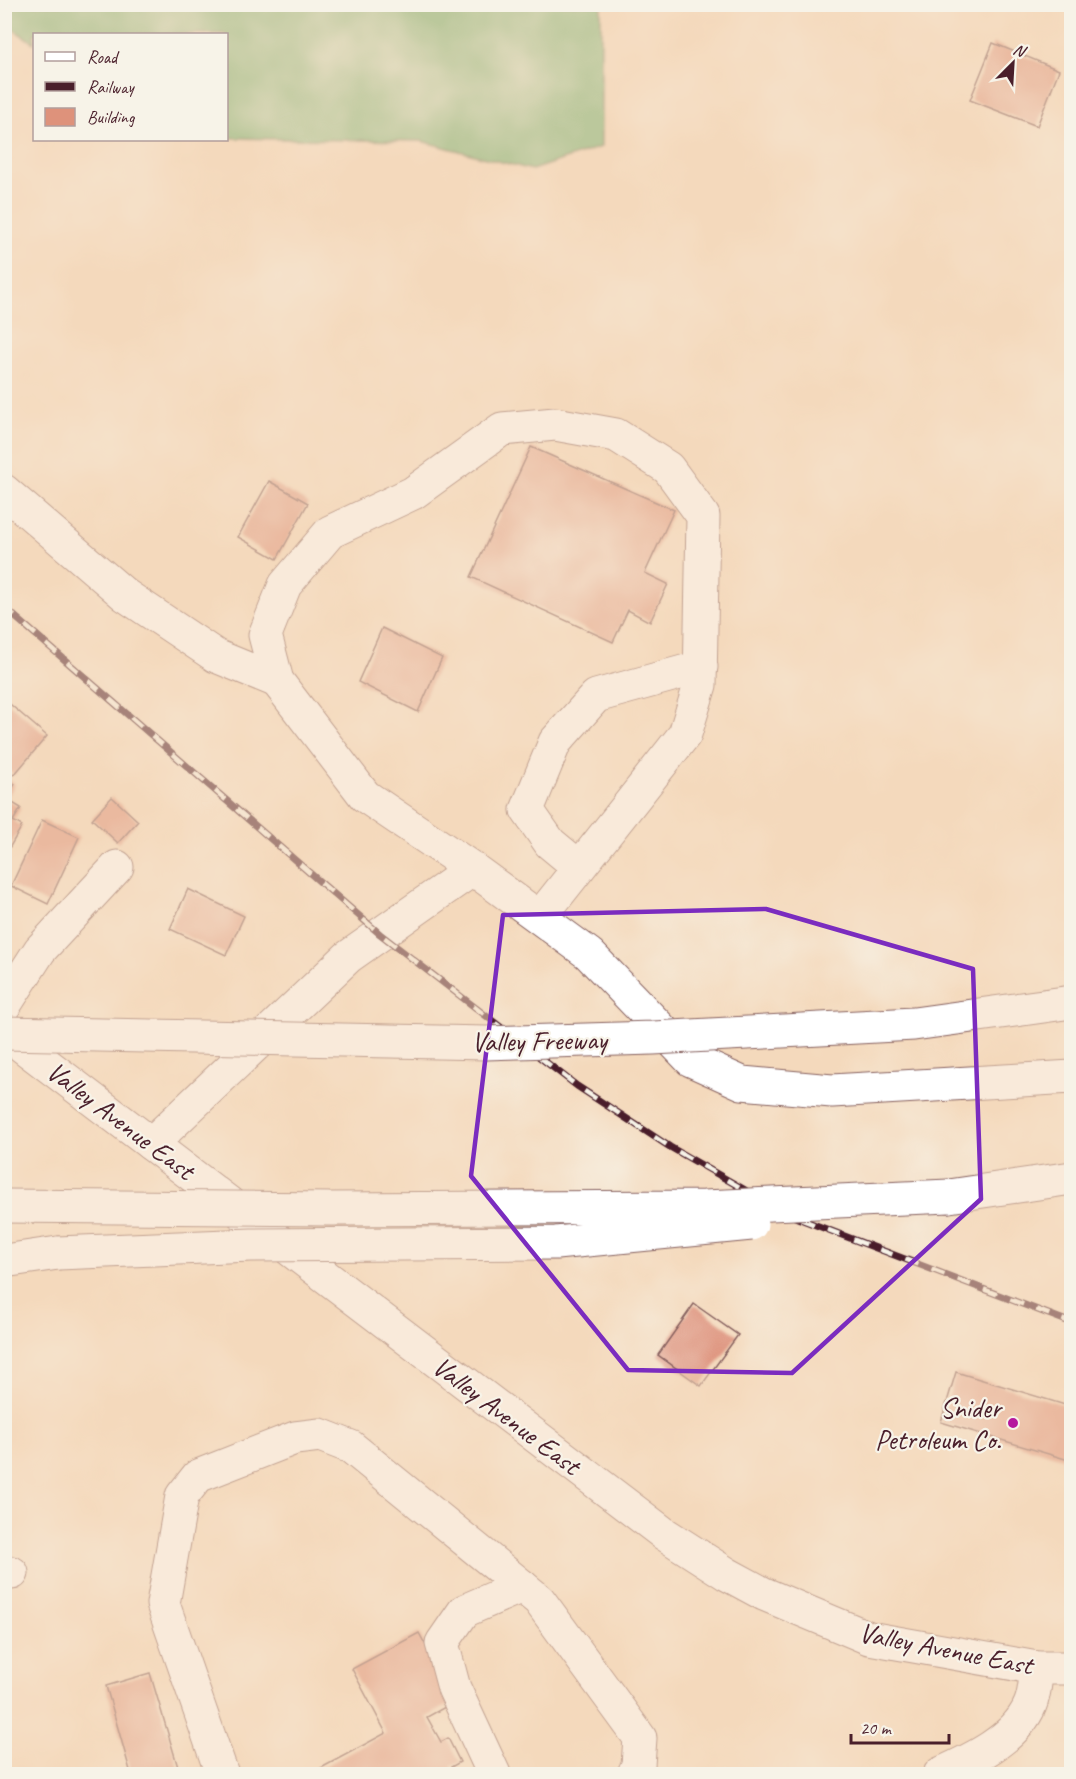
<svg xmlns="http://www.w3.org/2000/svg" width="1076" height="1779" font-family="Caveat,sans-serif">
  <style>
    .forest { fill: #76b374; stroke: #606950; stroke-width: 1.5 }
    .building { fill: #de927b }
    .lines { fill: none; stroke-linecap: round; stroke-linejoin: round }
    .minor-casing { stroke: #86605e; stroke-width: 35 }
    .major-casing { stroke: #86605e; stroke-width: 35 }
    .highway-casing { stroke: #86605e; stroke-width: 35 }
    .minor { stroke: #fff; stroke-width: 33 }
    .major { stroke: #fff; stroke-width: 33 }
    .highway { stroke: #fff; stroke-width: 33 }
    .rail-casing { stroke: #4a1f2b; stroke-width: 7 }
    .rail { stroke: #f7f3e8; stroke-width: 4.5; stroke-dasharray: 14; stroke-linecap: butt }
    .highway-bridge-casing { stroke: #86605e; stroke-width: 35; stroke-linecap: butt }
    .highway-bridge { stroke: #fff; stroke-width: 33 }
    .marked { fill: none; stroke: #7b2cbf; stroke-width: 4.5; stroke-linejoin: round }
    .poi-dot { fill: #b5179e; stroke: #f7f3e8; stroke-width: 2 }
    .labels { text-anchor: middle; stroke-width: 4.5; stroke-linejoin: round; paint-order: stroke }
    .street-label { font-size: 28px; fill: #4a1f2b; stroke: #f7f3e8 }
    .poi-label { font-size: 28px; fill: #4a1f2b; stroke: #f7f3e8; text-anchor: end }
  </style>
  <rect width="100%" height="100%" fill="#f7f3e8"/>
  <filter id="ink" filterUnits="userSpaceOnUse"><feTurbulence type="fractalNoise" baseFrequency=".0167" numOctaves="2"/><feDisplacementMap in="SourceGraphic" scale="12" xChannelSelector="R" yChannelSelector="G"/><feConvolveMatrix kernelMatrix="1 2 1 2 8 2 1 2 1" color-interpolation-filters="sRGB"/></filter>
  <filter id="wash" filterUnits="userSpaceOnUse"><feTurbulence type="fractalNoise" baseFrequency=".008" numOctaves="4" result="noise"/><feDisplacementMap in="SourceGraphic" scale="24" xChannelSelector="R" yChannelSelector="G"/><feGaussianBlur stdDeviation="1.35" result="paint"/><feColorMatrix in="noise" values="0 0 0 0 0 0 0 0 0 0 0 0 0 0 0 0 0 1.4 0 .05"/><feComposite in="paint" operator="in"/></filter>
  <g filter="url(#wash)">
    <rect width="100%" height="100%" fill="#f4d9bc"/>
    <!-- forest -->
    <polygon class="forest" points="4,5 601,5 601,147 532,170 421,141 227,138 226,34 34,34 34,43 5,24"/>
    <g id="blocks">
      <!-- building -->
      <g class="building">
        <polygon points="993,43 1059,70 1037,126 970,100"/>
        <polygon points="531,447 674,510 645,573 668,584 650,622 628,610 613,642 471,577"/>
        <polygon points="269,481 308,503 277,559 238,537"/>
        <polygon points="382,628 442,658 418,712 358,682"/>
        <polygon points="4,699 47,736 14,775 4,767"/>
        <polygon points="5,777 15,784 6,799 21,808 13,821 22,826 4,857"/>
        <polygon points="112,797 138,821 118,843 92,819"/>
        <polygon points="42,820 79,837 48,904 11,886"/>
        <polygon points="188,889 244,916 226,955 170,929"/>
        <polygon points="694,1304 738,1335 701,1386 658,1355"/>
        <polygon points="956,1372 1072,1407 1072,1461 941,1422"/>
        <polygon points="419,1633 456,1701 427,1717 441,1742 448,1738 460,1762 451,1767 455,1774 310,1774 386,1733 352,1669"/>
        <polygon points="150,1673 180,1774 131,1774 106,1686"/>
      </g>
    </g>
  </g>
  <g filter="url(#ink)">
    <use href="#blocks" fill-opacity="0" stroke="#86605e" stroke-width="1.5"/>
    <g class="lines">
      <defs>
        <g id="minor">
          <polyline points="4,491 125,595 216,656 277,681"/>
          <polyline points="579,867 550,843 527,810 555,742 596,696 701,667"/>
          <polyline points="540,917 685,734 700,685 703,516 668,468 616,435 555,424 502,429 413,493 330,532 285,585 265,635 277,681 365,796 473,869 589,954 691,1060 742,1083 832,1091 1072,1077"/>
          <polyline points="4,1006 40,950 117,867"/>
          <polyline points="151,1144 348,957 473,869"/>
          <polyline points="4,1574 12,1573"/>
          <polyline points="222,1774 163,1604 182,1496 198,1476 295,1438 320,1435 351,1447 539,1600 640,1738 638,1765 634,1774"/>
          <polyline points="494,1774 454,1688 442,1643 464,1611 522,1586"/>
          <path d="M940,1774c31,-14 76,-35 90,-69 5,-11 5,-25 7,-37"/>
        </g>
        <polyline id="major" points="4,1032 663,1533 727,1574 764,1594 869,1638 1037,1668 1072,1668"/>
        <g id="highway">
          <polyline points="949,1196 1072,1178"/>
          <polyline points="4,1261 58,1253"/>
        </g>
      </defs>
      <!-- minor casing -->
      <use href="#minor" class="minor-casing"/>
      <!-- major casing -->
      <use href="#major" class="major-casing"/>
      <!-- highway casing -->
      <use href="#highway" class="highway-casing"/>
      <!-- minor -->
      <use href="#minor" class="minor"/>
      <!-- major -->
      <use href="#major" class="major"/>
      <!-- highway -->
      <use href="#highway" class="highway"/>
      <defs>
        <polyline id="rail" points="4,607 380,934 577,1086 670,1147 787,1214 1072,1323"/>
      </defs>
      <!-- rail casing -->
      <use href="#rail" class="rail-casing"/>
      <!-- rail -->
      <use href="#rail" class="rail"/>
      <defs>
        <g id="highway-bridge">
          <polyline points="4,1033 486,1043 653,1038 914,1024 1072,1002"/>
          <polyline points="4,1206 332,1209 704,1207 949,1196"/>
          <polyline points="58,1253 251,1245 556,1243 751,1224"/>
        </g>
      </defs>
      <!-- highway-bridge casing -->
      <use href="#highway-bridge" class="highway-bridge-casing"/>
      <!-- highway-bridge -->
      <use href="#highway-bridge" class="highway-bridge"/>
    </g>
  </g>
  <!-- marked area -->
  <path d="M0 0H1076V1779H0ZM766,909l207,60 8,230 -189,174 -164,-3 -157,-194 32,-261z" fill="#f4d9bc" fill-opacity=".55" fill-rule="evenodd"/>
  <path class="marked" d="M766,909l207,60 8,230 -189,174 -164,-3 -157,-194 32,-261z"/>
  <!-- markers -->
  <circle class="poi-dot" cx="1013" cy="1423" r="6"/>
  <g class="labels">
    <!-- street labels -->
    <g class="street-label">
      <text transform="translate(539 1040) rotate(-1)" y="10">Valley Freeway</text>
      <text transform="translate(121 1120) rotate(37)" y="10">Valley Avenue East</text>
      <text transform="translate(507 1415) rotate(37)" y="10">Valley Avenue East</text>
      <text transform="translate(946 1648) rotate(11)" y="10">Valley Avenue East</text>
    </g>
    <!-- poi labels -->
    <g class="poi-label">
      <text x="1001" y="1417">Snider<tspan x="1001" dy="32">Petroleum Co.</tspan></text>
    </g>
  </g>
  <!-- margin -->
  <rect width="1076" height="1779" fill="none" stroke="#f7f3e8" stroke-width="24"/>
  <!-- legend -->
  <rect x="33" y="33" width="195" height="108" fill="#f7f3e8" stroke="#b29e9c" stroke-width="1.5"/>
  <rect x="45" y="52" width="30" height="9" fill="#ffffff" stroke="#b29e9c" stroke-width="1.5"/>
  <text x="87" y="63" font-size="18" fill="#4a1f2b">Road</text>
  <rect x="45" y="82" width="30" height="9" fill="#4a1f2b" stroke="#b29e9c" stroke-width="1.5"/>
  <text x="87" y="93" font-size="18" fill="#4a1f2b">Railway</text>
  <rect x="45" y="108" width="30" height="18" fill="#de927b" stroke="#b29e9c" stroke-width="1.5"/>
  <text x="87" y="123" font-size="18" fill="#4a1f2b">Building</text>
  <!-- north arrow -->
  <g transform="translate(1013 63) rotate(24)" stroke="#f7f3e8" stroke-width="4.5" paint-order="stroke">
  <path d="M0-4.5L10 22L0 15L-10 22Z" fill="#4a1f2b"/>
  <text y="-9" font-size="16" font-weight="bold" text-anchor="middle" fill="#4a1f2b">N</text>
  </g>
  <!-- scale -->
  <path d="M851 1734v9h98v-9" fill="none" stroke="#4a1f2b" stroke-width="3"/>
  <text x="860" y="1734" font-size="18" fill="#4a1f2b" stroke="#f7f3e8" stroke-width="4.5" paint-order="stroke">20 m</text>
</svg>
